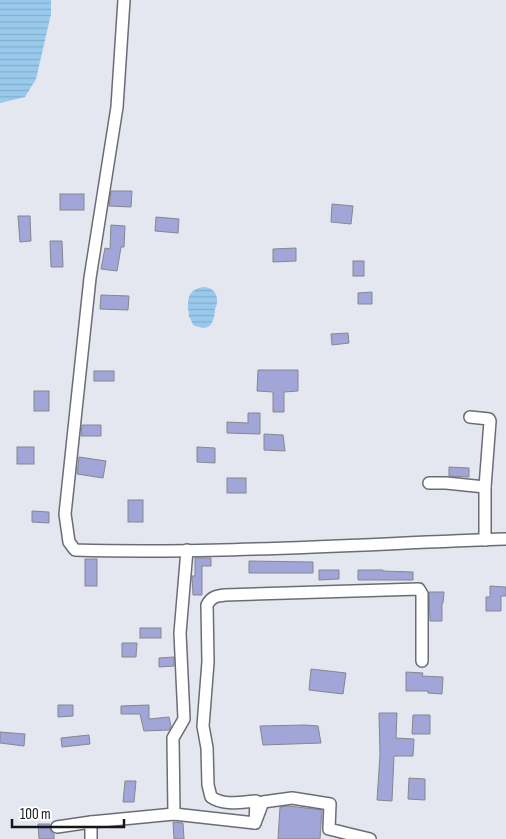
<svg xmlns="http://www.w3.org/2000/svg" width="506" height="839" font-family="'Sofia Sans Condensed',sans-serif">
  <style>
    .water { fill: url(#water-rules) }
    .building { fill: #a1a5d7; stroke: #86878e }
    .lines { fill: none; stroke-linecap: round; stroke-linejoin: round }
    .minor-casing { stroke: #6b6d74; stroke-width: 14 }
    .minor { stroke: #fff; stroke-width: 11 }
  </style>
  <defs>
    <pattern id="water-rules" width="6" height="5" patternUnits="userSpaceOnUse" patternTransform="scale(1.25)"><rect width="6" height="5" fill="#99caed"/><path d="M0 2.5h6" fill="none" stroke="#83adca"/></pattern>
  </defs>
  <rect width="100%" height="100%" fill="#e4e7ef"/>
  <!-- water -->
  <g class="water">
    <polygon points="0,0 51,0 51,14 36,79 25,97 0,103"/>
    <path d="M203,287c8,0 15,5 14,15 0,2 -1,5 -2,7 -1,16 -6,23 -22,16 -1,-3 -2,-5 -4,-8 0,-1 0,-6 -1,-8 0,-13 1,-19 15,-22z"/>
  </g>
  <!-- building -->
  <g class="building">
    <polygon points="111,191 132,191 131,207 109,206"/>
    <rect x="60" y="194" width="24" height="16"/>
    <polygon points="332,204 353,206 351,224 331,222"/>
    <polygon points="18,216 30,216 31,241 20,242"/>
    <polygon points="156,217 179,219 178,233 155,231"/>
    <polygon points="111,225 125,226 124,247 121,247 117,271 101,269 105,248 110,249"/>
    <polygon points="50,241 62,241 63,267 51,267"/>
    <polygon points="296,248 296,261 273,262 273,249"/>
    <rect x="353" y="261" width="11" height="15"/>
    <polygon points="372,292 372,304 358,304 358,293"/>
    <polygon points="101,295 129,296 128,310 100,309"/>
    <polygon points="348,333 349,343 332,345 331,334"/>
    <polygon points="258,370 298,370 298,391 284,392 284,412 273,412 273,392 257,391"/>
    <rect x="94" y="371" width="20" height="10"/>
    <rect x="34" y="391" width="15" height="20"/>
    <polygon points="248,413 260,413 260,434 227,433 227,422 248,423"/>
    <polygon points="82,425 101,425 101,436 81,436"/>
    <polygon points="264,434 283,435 285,451 264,450"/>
    <rect x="17" y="447" width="17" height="17"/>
    <polygon points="197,447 215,448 215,463 197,462"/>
    <polygon points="79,457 106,461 103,478 77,474"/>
    <polygon points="449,467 469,468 469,477 449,476"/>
    <rect x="227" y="478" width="19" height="15"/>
    <rect x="128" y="500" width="15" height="22"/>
    <polygon points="32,511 49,512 49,523 32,522"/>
    <polygon points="195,558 211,558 211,566 202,566 202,595 193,595 192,577 192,576 195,576"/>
    <rect x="85" y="559" width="12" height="27"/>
    <polygon points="249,561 313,562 313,573 249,573"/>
    <polygon points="319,570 339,570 339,579 319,580"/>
    <polygon points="358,570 383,570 383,571 413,572 413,580 358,580"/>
    <polygon points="490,586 506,587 506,596 501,596 501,611 486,611 486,597 490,597"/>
    <polygon points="429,592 444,592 443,603 442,603 442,621 430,621"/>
    <rect x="140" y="628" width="21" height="10"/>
    <polygon points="122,643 137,643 136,657 122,657"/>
    <polygon points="174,657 174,666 159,667 159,658"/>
    <polygon points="311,669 346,673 343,694 309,690"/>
    <polygon points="406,672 423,673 422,676 443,677 442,694 428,693 428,691 406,691"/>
    <polygon points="58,705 73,705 73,716 58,717"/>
    <polygon points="149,705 149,719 169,717 171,726 169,730 144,731 140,714 121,714 121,706"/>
    <polygon points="379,713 397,713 396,738 414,739 413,756 394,756 392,801 377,800 380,755"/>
    <polygon points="413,715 430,715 430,734 412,734"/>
    <polygon points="305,725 318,726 321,743 263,745 260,726"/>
    <polygon points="0,732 25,734 24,746 0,743"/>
    <polygon points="89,735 90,744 62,747 61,738"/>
    <polygon points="409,778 425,779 425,800 408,799"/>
    <polygon points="125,781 136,781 134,802 123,802"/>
    <polygon points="289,806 322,810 320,839 278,839 280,807"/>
    <polygon points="173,822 183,823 184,839 174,839"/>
    <polygon points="38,824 50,824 50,829 51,832 54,834 54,839 39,839"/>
  </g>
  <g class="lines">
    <defs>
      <g id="minor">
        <path d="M124,0l-7,107 -27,171 -25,236 4,28 6,8c144,4 287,-6 431,-11"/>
        <polyline points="470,417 489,419 490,421 485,487 485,540"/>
        <polyline points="429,483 446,483 485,487"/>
        <polyline points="174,814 173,738 184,719 180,633 187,550"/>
        <path d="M255,823l1,-22c-15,1 -32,5 -45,-4l-3,-12 -1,-37 -4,-22 5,-64 -1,-57c4,-8 9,-9 18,-10l194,-6 3,5v67"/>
        <polyline points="57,827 91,822 174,814 255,823 263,802 292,798 330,804 329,829 370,839"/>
        <polyline points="91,839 91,822"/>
      </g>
    </defs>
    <!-- minor casing -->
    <use href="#minor" class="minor-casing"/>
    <!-- minor -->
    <use href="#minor" class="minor"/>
  </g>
  <!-- scale -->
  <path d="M12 819v8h112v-8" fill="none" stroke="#141517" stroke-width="2.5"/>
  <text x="20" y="819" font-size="15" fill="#141517" stroke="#ffffff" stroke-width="4" paint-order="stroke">100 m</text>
</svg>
